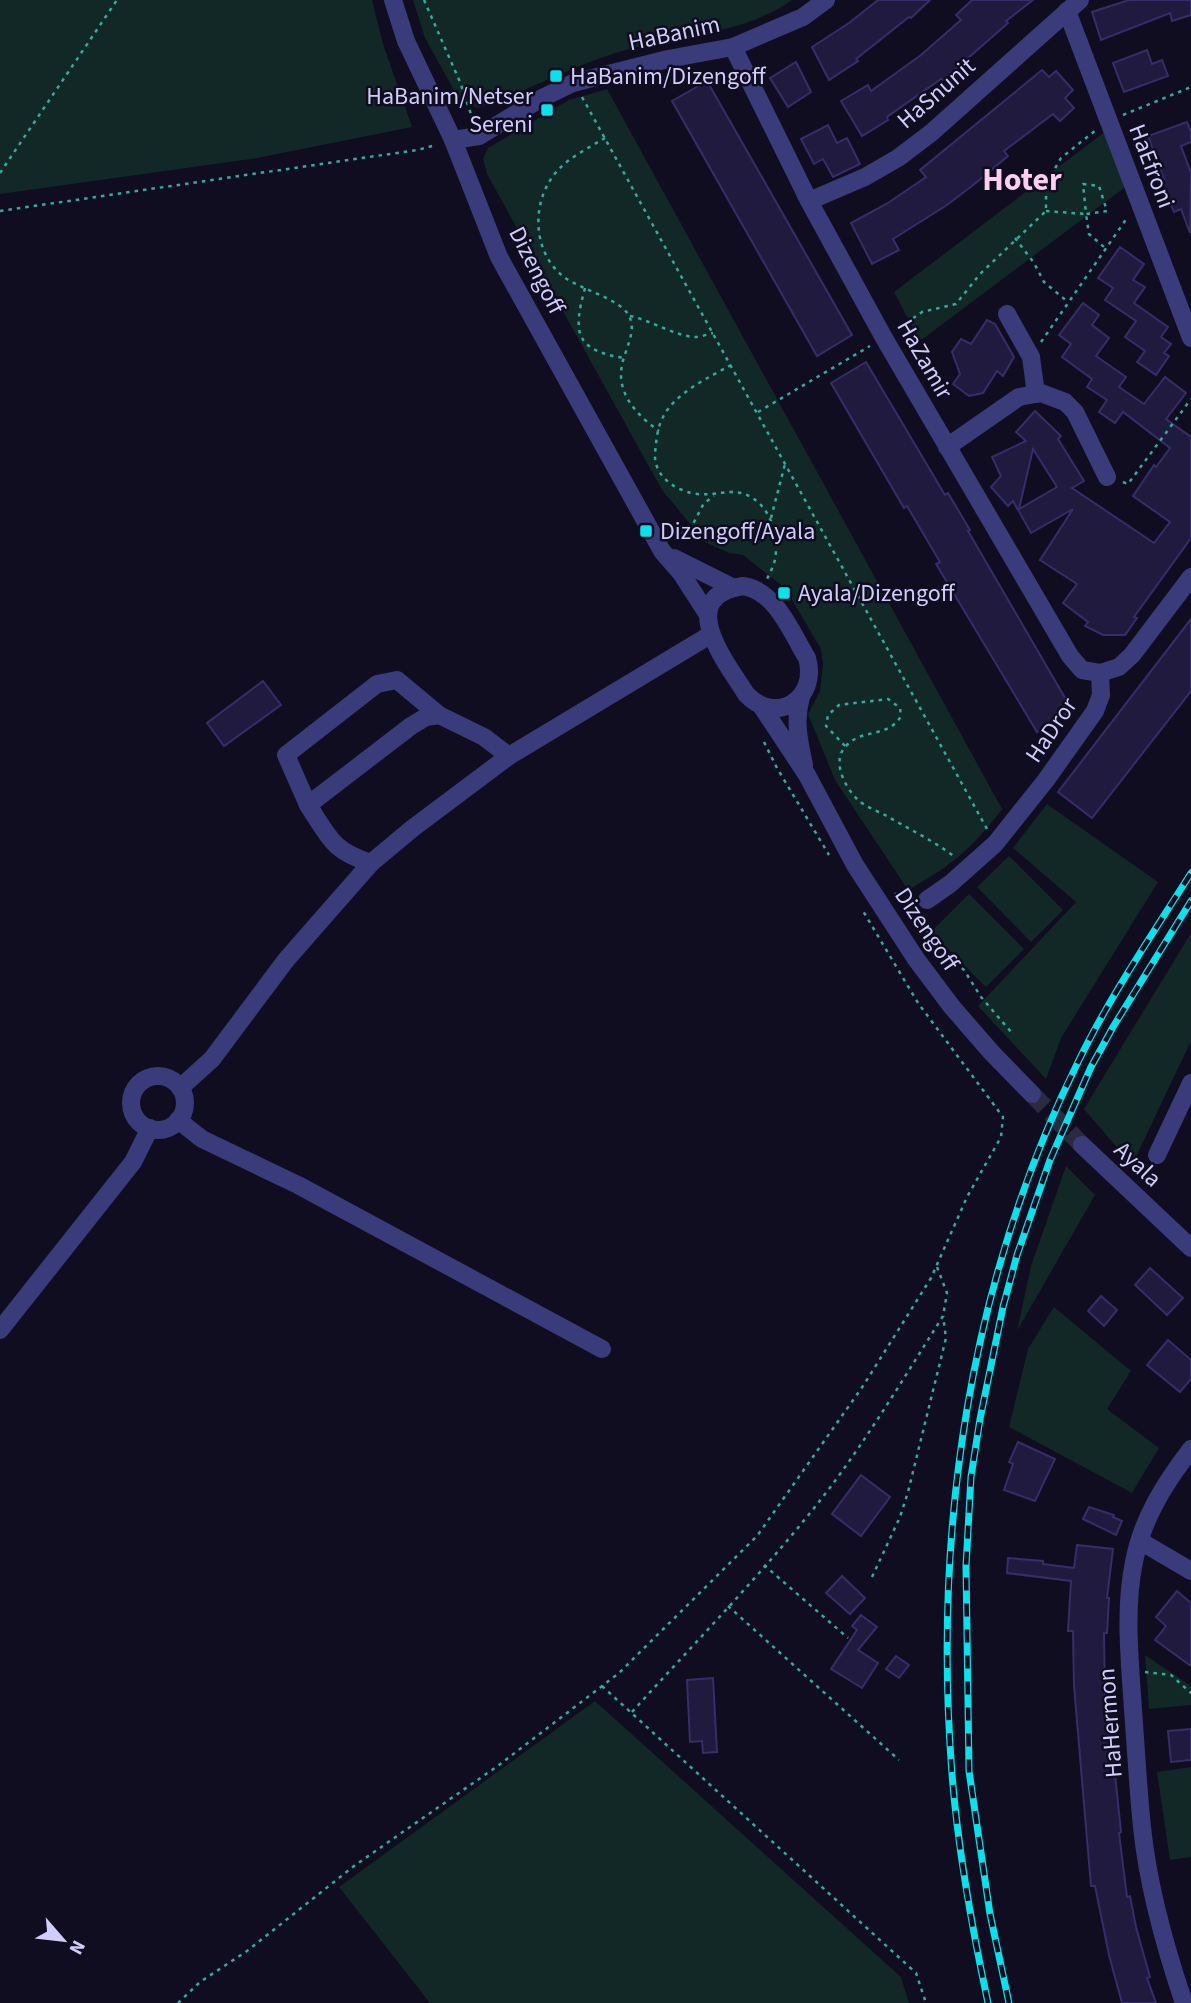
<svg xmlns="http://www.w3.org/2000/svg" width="1191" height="2003" font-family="'Source Sans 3',sans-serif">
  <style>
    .green { fill: #112826 }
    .building { fill: #201a3f; stroke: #362d69; stroke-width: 2; fill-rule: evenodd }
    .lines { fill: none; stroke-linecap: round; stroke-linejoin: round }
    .minor-tunnel { stroke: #2c2a40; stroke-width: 18; stroke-dasharray: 18 9; stroke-linecap: butt }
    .path { stroke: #33ab9e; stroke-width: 2.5; stroke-dasharray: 3.5 5; stroke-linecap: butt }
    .minor { stroke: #3a3b7b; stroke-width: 18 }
    .rail-casing { stroke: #0be0eb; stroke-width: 7 }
    .rail { stroke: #0f0d1f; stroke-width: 4.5; stroke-dasharray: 13; stroke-linecap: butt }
    .poi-dot { fill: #0be0eb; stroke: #0f0d1f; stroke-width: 2.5 }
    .labels { text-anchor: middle; stroke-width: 5; stroke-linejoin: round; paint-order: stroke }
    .street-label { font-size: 24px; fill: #d0cdfd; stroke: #0f0d1f }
    .poi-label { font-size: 24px; fill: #d0cdfd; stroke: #0f0d1f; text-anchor: start }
    .district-label { font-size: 32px; font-weight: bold; fill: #fdcfee; stroke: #0f0d1f }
  </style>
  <rect width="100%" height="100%" fill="#0f0d1f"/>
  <!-- green -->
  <g class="green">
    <polygon points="0,0 372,0 383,44 412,127 257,158 0,194"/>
    <path d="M413,0h379c-43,32 -109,35 -159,48 -53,13 -103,43 -155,60l-18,-7 -35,-63z"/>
    <path d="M607,89l395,720c-30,40 -51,57 -94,81l-73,-110 -27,-66 12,-23 3,-26 -2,-16 -36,-61 -42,-33 -14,-2 -24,-11 -43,-52 -175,-316 -4,-15 5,-11 81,-48z"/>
    <polygon points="1110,128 1124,188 920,341 894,292"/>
    <polygon points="1047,804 1158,882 1061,1038 1046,1079 978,1006 1076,902 1013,848"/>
    <polygon points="1009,856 1063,910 1031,942 977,887"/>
    <polygon points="969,894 1024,949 986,987 931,932"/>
    <polygon points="1191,933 1191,1041 1132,1165 1084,1109"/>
    <polygon points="1066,1166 1095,1195 1017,1331 1031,1266"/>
    <polygon points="1054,1307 1131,1371 1107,1409 1159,1448 1132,1493 1009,1427 1028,1349"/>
    <polygon points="1145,1655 1191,1686 1191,1705 1149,1709"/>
    <polygon points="595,1701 901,1977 909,2003 430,2003 339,1887"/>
    <polygon points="1191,1767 1191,1857 1170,1860 1157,1772"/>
  </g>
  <!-- building -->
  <g class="building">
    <polygon points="878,0 930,0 911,18 909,17 856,59 858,61 829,80 812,47 849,23"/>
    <polygon points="972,0 1033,0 1006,21 1008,23 943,80 941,79 887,117 888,120 862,136 841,101 868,85 871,91 921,55 961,20 956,15"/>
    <polygon points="1129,0 1191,0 1191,15 1172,21 1170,13 1101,40 1092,12"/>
    <polygon points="1147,50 1152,64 1162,60 1168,76 1124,92 1113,63"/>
    <polygon points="796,62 811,92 788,107 770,78"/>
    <polygon points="1042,70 1049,77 1056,71 1073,90 1065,98 1074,108 1060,121 1053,114 1004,151 1008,156 972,186 947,205 893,239 899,250 872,264 851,223 888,203 926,177 920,170"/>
    <polygon points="707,81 852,335 817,356 672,101"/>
    <polygon points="1187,122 1191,132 1191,142 1181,146 1191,173 1190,233 1181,209 1174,212 1160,180 1164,179 1148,136"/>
    <polygon points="828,125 837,143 847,138 860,164 833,177 823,159 814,164 801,139"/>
    <polygon points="1120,247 1144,264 1133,280 1145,287 1134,303 1168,327 1161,337 1171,344 1164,353 1169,356 1156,375 1137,362 1145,351 1125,337 1136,321 1105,300 1113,288 1098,278"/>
    <path d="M1083,303l16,12 -7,10 17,13 -13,18 30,21 -7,10 25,17 21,-27 21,16 -20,26 25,18v101l-57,79 3,1 -12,17h-22l-18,-9 3,-4 -25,-19 14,-19 -37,-24 33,-51 -42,24 -18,-32 -5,5 -17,-19 10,-11 -9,-19 34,-16 -10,-9 19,-21 26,25 -3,3 26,42 -12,7 82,55 16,-21 -37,-26 21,-31 2,2 14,-19 -47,-36 -8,11 -16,-11 8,-12 -20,-13 5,-8 -30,-22 9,-13 -12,-9zM1033,449l24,38 -38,22z"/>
    <polygon points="987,320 995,324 1014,357 1003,376 997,371 983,393 969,396 953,384 960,374 952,352 961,339 971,344"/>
    <polygon points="866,362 945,495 948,493 970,530 968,531 1072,710 1037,732 936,564 940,562 907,506 904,508 831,383"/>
    <polygon points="1191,619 1191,691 1092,818 1058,792"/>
    <polygon points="263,681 281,705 224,746 207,723"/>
    <polygon points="1150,1268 1183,1298 1167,1315 1135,1285"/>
    <polygon points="1101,1296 1117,1310 1104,1326 1088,1311"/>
    <polygon points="1168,1340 1191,1360 1191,1379 1180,1392 1147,1365"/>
    <polygon points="1018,1442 1055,1459 1035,1501 1004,1490 1013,1464 1009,1462"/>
    <polygon points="861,1475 890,1497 861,1536 832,1514"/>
    <polygon points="1089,1507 1114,1515 1113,1517 1122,1521 1116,1535 1083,1519"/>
    <polygon points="1077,1545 1113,1549 1107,1598 1109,1598 1107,1633 1104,1633 1105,1696 1110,1755 1113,1755 1121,1832 1119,1833 1127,1897 1130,1896 1136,1927 1150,1977 1147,1978 1156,2003 1122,2003 1109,1955 1095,1886 1091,1886 1074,1686 1073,1631 1068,1631 1071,1581 1007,1573 1008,1558 1043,1561 1043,1564 1074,1568"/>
    <polygon points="842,1576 865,1598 850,1614 826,1593"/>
    <polygon points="1177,1591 1191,1603 1191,1666 1155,1640 1166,1626 1156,1617"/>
    <polygon points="861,1615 877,1627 858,1650 878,1663 862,1688 831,1669 857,1630 852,1626"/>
    <polygon points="896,1656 909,1665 899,1678 886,1669"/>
    <polygon points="713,1678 717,1752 703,1753 702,1741 690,1742 687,1680"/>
    <polygon points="1191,1729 1191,1760 1171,1762 1168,1731"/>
  </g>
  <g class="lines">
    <!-- minor-tunnel -->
    <polyline class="minor-tunnel" points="1032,1094 1082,1145"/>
    <!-- path -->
    <g class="path">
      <polyline points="424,0 460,82 473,120"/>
      <polyline points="582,97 987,829"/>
      <polyline points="1123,115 1191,87"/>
      <path d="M605,138c-15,9 -33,18 -45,30 -29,28 -30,83 4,109 16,12 53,21 64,37 10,16 -3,35 -6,51 -6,29 16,51 37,66"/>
      <polyline points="0,173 117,0"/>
      <polygon points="1083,184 1099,186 1107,211 1086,214"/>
      <polyline points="0,211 417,150 436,145"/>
      <polyline points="1046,211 1086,214 1089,234 1104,247"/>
      <polyline points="1015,238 1034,263 1044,282 1068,302"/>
      <path d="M585,288c-12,44 -11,62 39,70"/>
      <path d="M630,316c20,4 47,21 66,21 5,0 12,-3 17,-4"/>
      <polyline points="899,328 922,312 956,304 980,274 1046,211 1046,184 1061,158 1096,130"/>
      <polyline points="1041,342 1127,218"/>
      <path d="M731,365c-23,13 -56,28 -68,52 -6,11 -7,26 -8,37 -1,17 12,30 27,36 24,10 39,-1 59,3 27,7 39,40 34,66 -1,6 -5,14 -8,20"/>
      <polyline points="758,412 870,346"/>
      <polyline points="1123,482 1128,484 1191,399"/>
      <polyline points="771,518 785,464"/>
      <polyline points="675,540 693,524 704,503 714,496"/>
      <polyline points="764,742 777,768 829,855"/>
      <path d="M845,746l-19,-20 2,-11 11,-10 49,-6 12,9 1,8c-12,22 -39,12 -55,30 -15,15 -1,41 11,53 7,7 20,12 28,16 24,14 49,26 70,42"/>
      <polyline points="895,893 904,906 910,899"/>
      <polyline points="922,915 928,933 939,948 964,970 981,997 1012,1033"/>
      <polyline points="764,1565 848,1638"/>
      <polyline points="872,1577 900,1517 908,1492 946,1338 943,1316"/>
      <polyline points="728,1606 899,1760"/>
      <polyline points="1145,1672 1171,1675 1191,1693"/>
      <polyline points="602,1686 916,1973 926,2003"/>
      <path d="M632,1712c67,-74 139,-147 200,-227 40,-54 75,-112 111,-169l4,-23 -10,-26"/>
      <polyline points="178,2003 200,1982 247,1951 354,1866 499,1765 619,1673 757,1536 863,1386 931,1278 967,1197 1001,1137 1003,1117 918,1003 863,911"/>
    </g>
    <!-- minor -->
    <g class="minor">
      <polyline points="393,0 406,41 453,140 499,257 662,551 681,573 708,615"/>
      <polyline points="1067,11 1191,338"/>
      <polyline points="733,47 809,201 884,338 1070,656 1082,670 1100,673 1119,667 1132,655 1191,577"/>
      <polyline points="453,140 479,136 540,99 573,83 668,59 733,47 803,17 826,0"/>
      <polyline points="809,201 865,177 898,158 931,133 1080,0"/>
      <polyline points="1007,314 1031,357 1036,394"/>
      <polyline points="947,447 1019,397 1041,393 1065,402 1075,412 1107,477"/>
      <polyline points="674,558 734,588"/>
      <path d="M743,586c33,5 48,46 64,72 12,41 -31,68 -61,36 -19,-31 -73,-97 -3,-108z"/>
      <path d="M801,697c-7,24 -2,44 3,68"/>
      <polyline points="762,707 807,775 855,865 916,959 952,1007 992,1053 1032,1094"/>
      <polyline points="308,805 286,755 377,684 397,680 439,715 484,737 509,756"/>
      <path d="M371,863c-39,-12 -42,-26 -63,-58l103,-79 15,-9 13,-2"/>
      <polyline points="927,900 950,884 995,844 1046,780 1095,711 1101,695 1100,673"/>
      <circle cx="158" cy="1103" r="27"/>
      <polyline points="180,1088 212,1059 286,960 371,863 413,828 509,756 710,635"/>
      <polyline points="178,1120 202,1139 298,1185 602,1349"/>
      <polyline points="1082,1145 1191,1248"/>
      <polyline points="1157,1155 1191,1083"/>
      <polyline points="0,1330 133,1162 150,1128"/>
      <polyline points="1140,1541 1191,1571"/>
      <path d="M1184,2003c-19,-56 -36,-117 -42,-176 -4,-39 -6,-78 -9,-117 -3,-49 -9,-100 1,-148 8,-43 31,-79 57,-113"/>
    </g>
    <defs>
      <g id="rail">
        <path d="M988,2003c-16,-75 -30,-152 -36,-229 -19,-243 17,-492 126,-712 32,-66 74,-127 113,-189"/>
        <polyline points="1009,2003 990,1914 969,1771 966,1566 971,1477 980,1419 1003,1307 1017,1255 1050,1160 1091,1067 1113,1027 1191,901"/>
      </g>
    </defs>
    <!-- rail casing -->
    <use href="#rail" class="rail-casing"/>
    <!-- rail -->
    <use href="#rail" class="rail"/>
  </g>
  <!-- markers -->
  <g class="poi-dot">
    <rect x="549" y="69" width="14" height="14" rx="3.5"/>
    <rect x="540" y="103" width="14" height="14" rx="3.5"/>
    <rect x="639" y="524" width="14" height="14" rx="3.5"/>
    <rect x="777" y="586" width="14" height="14" rx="3.5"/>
  </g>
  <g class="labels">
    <!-- street labels -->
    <g class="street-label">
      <text transform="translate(674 33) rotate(-12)" y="8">HaBanim</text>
      <text transform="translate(936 93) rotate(-41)" y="8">HaSnunit</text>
      <text transform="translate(1152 166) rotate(69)" y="8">HaEfroni</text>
      <text transform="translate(537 270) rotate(63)" y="8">Dizengoff</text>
      <text transform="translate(925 359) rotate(60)" y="8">HaZamir</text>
      <text transform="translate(1051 730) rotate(-56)" y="8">HaDror</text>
      <text transform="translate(927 929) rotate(56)" y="8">Dizengoff</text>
      <text transform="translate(1138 1164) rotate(43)" y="8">Ayala</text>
      <text transform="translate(1110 1723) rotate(-94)" y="8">HaHermon</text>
    </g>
    <!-- poi labels -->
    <g class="poi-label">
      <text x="570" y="84">HaBanim/Dizengoff</text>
      <text x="533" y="104" text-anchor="end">HaBanim/Netser<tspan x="533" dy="28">Sereni</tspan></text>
      <text x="660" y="539">Dizengoff/Ayala</text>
      <text x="798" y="601">Ayala/Dizengoff</text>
    </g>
    <!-- district labels -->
    <g class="district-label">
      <text x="1022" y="190">Hoter</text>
    </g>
  </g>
  <!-- north arrow -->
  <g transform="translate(63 1940) rotate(118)" stroke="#0f0d1f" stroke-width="5" paint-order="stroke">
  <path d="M0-5L12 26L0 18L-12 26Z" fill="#d0cdfd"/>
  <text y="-10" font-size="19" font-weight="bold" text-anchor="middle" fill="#d0cdfd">N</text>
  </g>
</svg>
